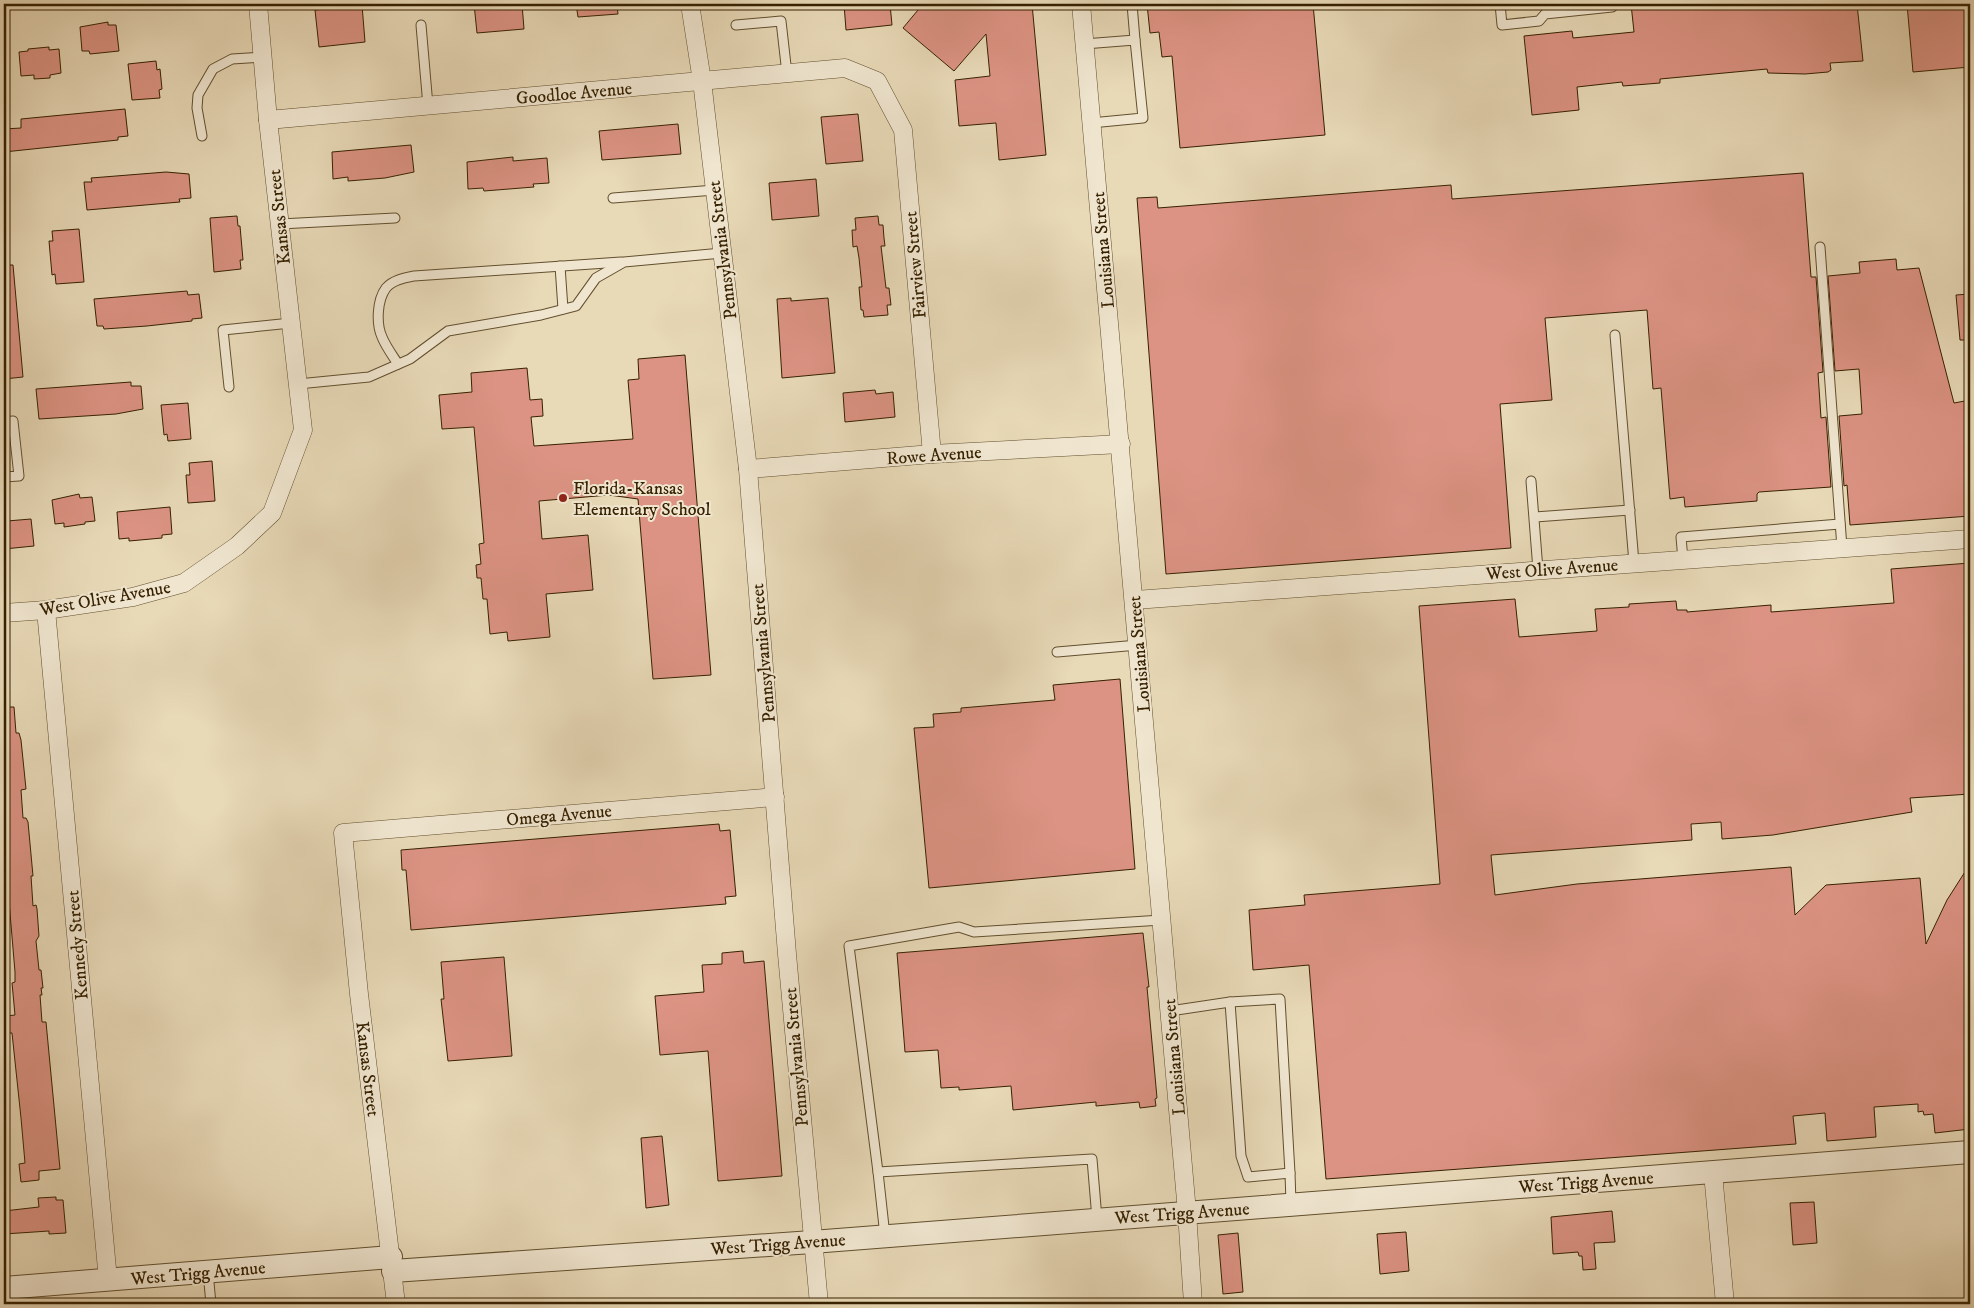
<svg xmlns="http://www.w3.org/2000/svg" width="1974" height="1308" font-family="'IM FELL DW Pica',serif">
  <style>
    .building { fill: #dc9383; stroke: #362100 }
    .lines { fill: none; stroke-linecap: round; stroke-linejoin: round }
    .service-casing { stroke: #624f2e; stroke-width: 11 }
    .minor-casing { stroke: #624f2e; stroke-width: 19 }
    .tertiary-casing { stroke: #624f2e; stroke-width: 24 }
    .service { stroke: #f0e6d0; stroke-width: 9 }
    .minor { stroke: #f0e6d0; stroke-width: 18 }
    .tertiary { stroke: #f0e6d0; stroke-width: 22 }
    .poi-dot { fill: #8f2418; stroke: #f0e6d0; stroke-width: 2 }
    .labels { text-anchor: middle; stroke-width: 4; stroke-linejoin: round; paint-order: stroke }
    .street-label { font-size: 18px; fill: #362100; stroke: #f0e6d0 }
    .poi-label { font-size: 18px; fill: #362100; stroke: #f0e6d0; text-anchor: start }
  </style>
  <rect width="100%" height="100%" fill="#e8d9b7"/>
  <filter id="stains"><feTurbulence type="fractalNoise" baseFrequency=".004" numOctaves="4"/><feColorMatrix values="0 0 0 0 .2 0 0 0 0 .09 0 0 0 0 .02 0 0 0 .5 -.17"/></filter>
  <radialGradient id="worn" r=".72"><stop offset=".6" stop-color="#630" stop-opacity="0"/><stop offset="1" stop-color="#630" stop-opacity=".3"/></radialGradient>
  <!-- building -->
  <g class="building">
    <polygon points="474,4 522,4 524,29 477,33"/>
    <polygon points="576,4 617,4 618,14 578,17"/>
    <polygon points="844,4 890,4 892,25 846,30"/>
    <polygon points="923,4 1032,4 1046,155 999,160 996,123 959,126 955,80 990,76 986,34 954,71 903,28"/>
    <polygon points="1147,4 1313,4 1325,135 1180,148 1172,56 1162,57 1159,32 1150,33"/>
    <polygon points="1631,4 1857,4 1863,61 1830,63 1831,70 1828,72 1805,74 1768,73 1767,69 1660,79 1660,83 1623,86 1622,82 1577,87 1579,110 1532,115 1524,36 1572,31 1573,38 1634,32"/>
    <polygon points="1907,4 1970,4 1970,67 1913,72"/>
    <polygon points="362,5 365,42 319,47 315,10"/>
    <polygon points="108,22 108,25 116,25 119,51 90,54 89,51 82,51 80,27"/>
    <polygon points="49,47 49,50 59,49 61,73 50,75 50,78 34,79 34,75 21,76 19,52 28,51 28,49"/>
    <polygon points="156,61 157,70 160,69 162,89 159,90 160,98 132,100 128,64"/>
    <polygon points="125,109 128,136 118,137 118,140 4,152 4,129 21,128 21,119"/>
    <polygon points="858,114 863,161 826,164 821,117"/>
    <polygon points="678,124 681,154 602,160 599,131"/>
    <polygon points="411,145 414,172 385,178 348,181 348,177 333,179 332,152"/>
    <polygon points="513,157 513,161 547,158 549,183 533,184 534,187 484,191 483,188 468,189 467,162"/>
    <polygon points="166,172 189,174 191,198 179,199 180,202 87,210 84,182 92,182 91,178"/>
    <polygon points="1803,173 1811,277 1816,277 1823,372 1818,373 1821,418 1826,417 1831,487 1759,492 1757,494 1757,501 1685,507 1684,497 1670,499 1661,388 1653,389 1647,310 1545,318 1552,400 1500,404 1511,548 1166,574 1137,198 1157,197 1158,208 1451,185 1452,199"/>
    <polygon points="816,179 819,216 772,220 769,183"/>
    <polygon points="237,216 238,226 240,226 243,260 240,260 241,269 214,272 210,218"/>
    <polygon points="878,216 879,225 883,225 884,238 885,246 881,246 886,288 889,288 891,305 887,305 888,315 864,317 863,310 861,310 859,287 862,287 859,258 857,246 853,247 852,230 856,230 855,218"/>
    <polygon points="79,229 84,282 56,284 55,274 52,275 49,241 53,241 52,231"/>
    <polygon points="1896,259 1897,270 1919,268 1954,403 1970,400 1970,516 1850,525 1847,485 1844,486 1839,416 1862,414 1859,369 1835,371 1828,276 1860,273 1859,262"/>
    <polygon points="4,265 13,265 23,377 4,379"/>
    <polygon points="187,291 188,295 199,294 202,318 192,319 192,321 147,326 104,329 103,326 97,326 94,299"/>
    <polygon points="1970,294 1970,340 1960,340 1956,295"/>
    <polygon points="791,298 791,301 828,298 835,373 782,378 777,299"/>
    <polygon points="685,355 711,675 653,679 638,499 609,495 539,501 542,539 588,535 593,590 546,594 550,637 508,641 507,632 490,634 487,599 483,599 481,578 477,578 476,565 481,564 479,544 484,543 474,427 442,429 439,395 472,392 471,373 527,368 530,400 542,399 543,416 531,417 534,446 633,439 628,380 639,379 638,359"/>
    <polygon points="131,382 131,386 141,386 143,409 116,414 39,419 36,389"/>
    <polygon points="875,390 876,394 893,392 895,417 845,422 843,393"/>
    <polygon points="188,403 191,439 168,441 167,434 164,435 161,405"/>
    <polygon points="212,461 215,501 188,503 186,475 190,475 189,463"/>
    <polygon points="79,494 80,498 92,497 95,521 85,522 85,524 64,527 64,523 55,524 52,500"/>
    <polygon points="170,507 172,534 162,535 162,538 129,541 129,538 119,539 117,512"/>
    <polygon points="31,519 34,546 4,549 4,525 7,525 7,521"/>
    <polygon points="1970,563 1970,794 1910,798 1912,812 1773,835 1722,839 1721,822 1691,824 1692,840 1491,855 1495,895 1577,884 1791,867 1795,915 1826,885 1920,878 1926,944 1947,900 1970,864 1970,1129 1935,1133 1933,1114 1924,1115 1923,1111 1918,1112 1918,1104 1874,1107 1876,1137 1827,1141 1825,1113 1793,1116 1796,1144 1326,1179 1309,965 1253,970 1249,910 1305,905 1304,895 1440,884 1419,606 1515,599 1519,637 1597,631 1595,609 1629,607 1629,604 1676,601 1677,610 1687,610 1687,612 1771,605 1771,612 1894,603 1891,569"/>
    <polygon points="1120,679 1135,869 929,888 914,728 934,727 933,714 961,712 961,708 1055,700 1053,685"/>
    <polygon points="4,707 14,707 16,733 19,733 21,740 26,789 21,790 23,818 26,818 28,822 33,876 31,876 33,906 36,905 37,909 39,936 36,941 39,970 41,970 43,988 41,988 42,995 40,995 42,1022 46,1022 60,1169 39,1171 39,1180 21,1182 19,1164 25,1163 21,1118 12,1033 7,1033 6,1016 15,1015 12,983 15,982 15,972 7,878 5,878 4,863"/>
    <polygon points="719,824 720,831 730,830 736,896 725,897 726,904 411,930 406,870 402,870 401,850"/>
    <polygon points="1143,933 1149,987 1147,987 1157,1098 1155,1099 1156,1106 1140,1108 1139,1102 1096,1106 1096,1102 1013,1110 1011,1086 959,1090 959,1087 941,1088 938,1050 905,1052 897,953"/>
    <polygon points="743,951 744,963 764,961 782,1176 718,1181 708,1051 660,1055 655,996 704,992 702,965 722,964 722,953"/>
    <polygon points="504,957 512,1056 448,1061 441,999 444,999 441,962"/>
    <polygon points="662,1136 669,1205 646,1208 641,1138"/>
    <polygon points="56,1197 56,1200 63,1200 66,1233 49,1234 49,1231 4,1234 4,1211 39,1207 38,1198"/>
    <polygon points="1814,1202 1817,1243 1793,1245 1790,1203"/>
    <polygon points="1612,1211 1615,1242 1594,1243 1596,1269 1583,1270 1582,1256 1579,1256 1578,1252 1553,1254 1551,1217"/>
    <polygon points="1406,1232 1409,1271 1380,1274 1377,1234"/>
    <polygon points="1238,1233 1243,1292 1223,1294 1218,1235"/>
  </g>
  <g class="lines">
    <defs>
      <g id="service">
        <polyline points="1132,4 1135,40"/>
        <polyline points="1500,4 1502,25 1539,21 1545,14 1612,7 1612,4"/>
        <polyline points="421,25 428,106"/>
        <polyline points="736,25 781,21 787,74"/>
        <polyline points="1084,44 1135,40 1143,118 1091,123"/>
        <polyline points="202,136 197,108 198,95 213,69 232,59 263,57"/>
        <polyline points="613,198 715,190"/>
        <polyline points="280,224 395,218"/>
        <polyline points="1820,247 1842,548"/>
        <polyline points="560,266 563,309"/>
        <polyline points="1615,335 1634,563"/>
        <path d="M398,364c-5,-8 -12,-17 -16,-27 -6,-13 -5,-37 4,-49 7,-8 18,-10 28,-12l207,-14"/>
        <polyline points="298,384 369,377 410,359 448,331 541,315 576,306 596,278 624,262 722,253"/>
        <polyline points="229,387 223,330 291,323"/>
        <polyline points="4,422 13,421 19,476 4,477"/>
        <polyline points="1531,481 1538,570"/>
        <polyline points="1535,517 1630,510"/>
        <polyline points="1683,560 1681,537 1840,524"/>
        <polyline points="1057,652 1138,645"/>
        <polyline points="1230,1002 1280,999 1290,1173"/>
        <polyline points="1170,1011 1230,1002 1241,1156 1248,1177 1290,1173 1291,1203"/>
        <polyline points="878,1172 885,1236"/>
        <polyline points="1097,1219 1092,1159 878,1172 849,946 959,927 974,932 1162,920"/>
        <polyline points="208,1272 211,1304"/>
      </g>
      <g id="minor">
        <polyline points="690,4 702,81 748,469 787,954 819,1304"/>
        <polyline points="1081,4 1187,1212 1193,1304"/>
        <polyline points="268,120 845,68 877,81 903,130 932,454"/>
        <polyline points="748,469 932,454 1121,444"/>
        <polyline points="1135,600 1970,539"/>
        <polyline points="46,610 108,1280"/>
        <polyline points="4,613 46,610 133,597 184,583 237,546 272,513 303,430 268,120 258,4"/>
        <polyline points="1713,1173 1725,1304"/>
        <polyline points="396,1304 359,994 343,833 775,797"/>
      </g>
      <g id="tertiary">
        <polyline points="393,1271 812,1242 1970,1152"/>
        <polyline points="4,1288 391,1257"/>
      </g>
    </defs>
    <!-- service casing -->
    <use href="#service" class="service-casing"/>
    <!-- minor casing -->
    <use href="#minor" class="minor-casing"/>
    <!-- tertiary casing -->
    <use href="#tertiary" class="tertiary-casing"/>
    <!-- service -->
    <use href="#service" class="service"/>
    <!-- minor -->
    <use href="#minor" class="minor"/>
    <!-- tertiary -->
    <use href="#tertiary" class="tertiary"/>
  </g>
  <!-- markers -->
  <circle class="poi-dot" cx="563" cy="498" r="5"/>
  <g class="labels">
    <!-- street labels -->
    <g class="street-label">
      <text transform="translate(574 93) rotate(-5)" y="6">Goodloe Avenue</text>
      <text transform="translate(279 217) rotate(-96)" y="6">Kansas Street</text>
      <text transform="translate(722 250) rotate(-97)" y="6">Pennsylvania Street</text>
      <text transform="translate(1103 250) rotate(-95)" y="6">Louisiana Street</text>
      <text transform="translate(915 265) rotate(-95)" y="6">Fairview Street</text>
      <text transform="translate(934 455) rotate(-4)" y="6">Rowe Avenue</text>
      <text transform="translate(1552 569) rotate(-4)" y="6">West Olive Avenue</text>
      <text transform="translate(105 598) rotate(-10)" y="6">West Olive Avenue</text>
      <text transform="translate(763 653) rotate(-95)" y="6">Pennsylvania Street</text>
      <text transform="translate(1139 654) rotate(-95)" y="6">Louisiana Street</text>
      <text transform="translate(559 815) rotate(-5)" y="6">Omega Avenue</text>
      <text transform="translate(77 945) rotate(-95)" y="6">Kennedy Street</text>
      <text transform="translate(796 1057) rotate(-95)" y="6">Pennsylvania Street</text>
      <text transform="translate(1174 1057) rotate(-95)" y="6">Louisiana Street</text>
      <text transform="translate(368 1069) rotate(83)" y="6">Kansas Street</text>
      <text transform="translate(1586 1182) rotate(-4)" y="6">West Trigg Avenue</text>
      <text transform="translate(1182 1213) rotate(-4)" y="6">West Trigg Avenue</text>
      <text transform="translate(778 1244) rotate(-4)" y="6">West Trigg Avenue</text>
      <text transform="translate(198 1273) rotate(-5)" y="6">West Trigg Avenue</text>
    </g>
    <!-- poi labels -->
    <g class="poi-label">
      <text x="573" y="494">Florida-Kansas<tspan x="573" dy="21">Elementary School</tspan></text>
    </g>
  </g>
  <!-- margin -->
  <rect width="1974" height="1308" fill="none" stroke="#e8d9b7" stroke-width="20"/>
  <rect x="5" y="5" width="1964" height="1298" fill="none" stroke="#362100" stroke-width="2.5"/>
  <rect x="10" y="10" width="1954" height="1288" fill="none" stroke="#362100"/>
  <rect width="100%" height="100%" filter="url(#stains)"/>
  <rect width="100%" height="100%" fill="url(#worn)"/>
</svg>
